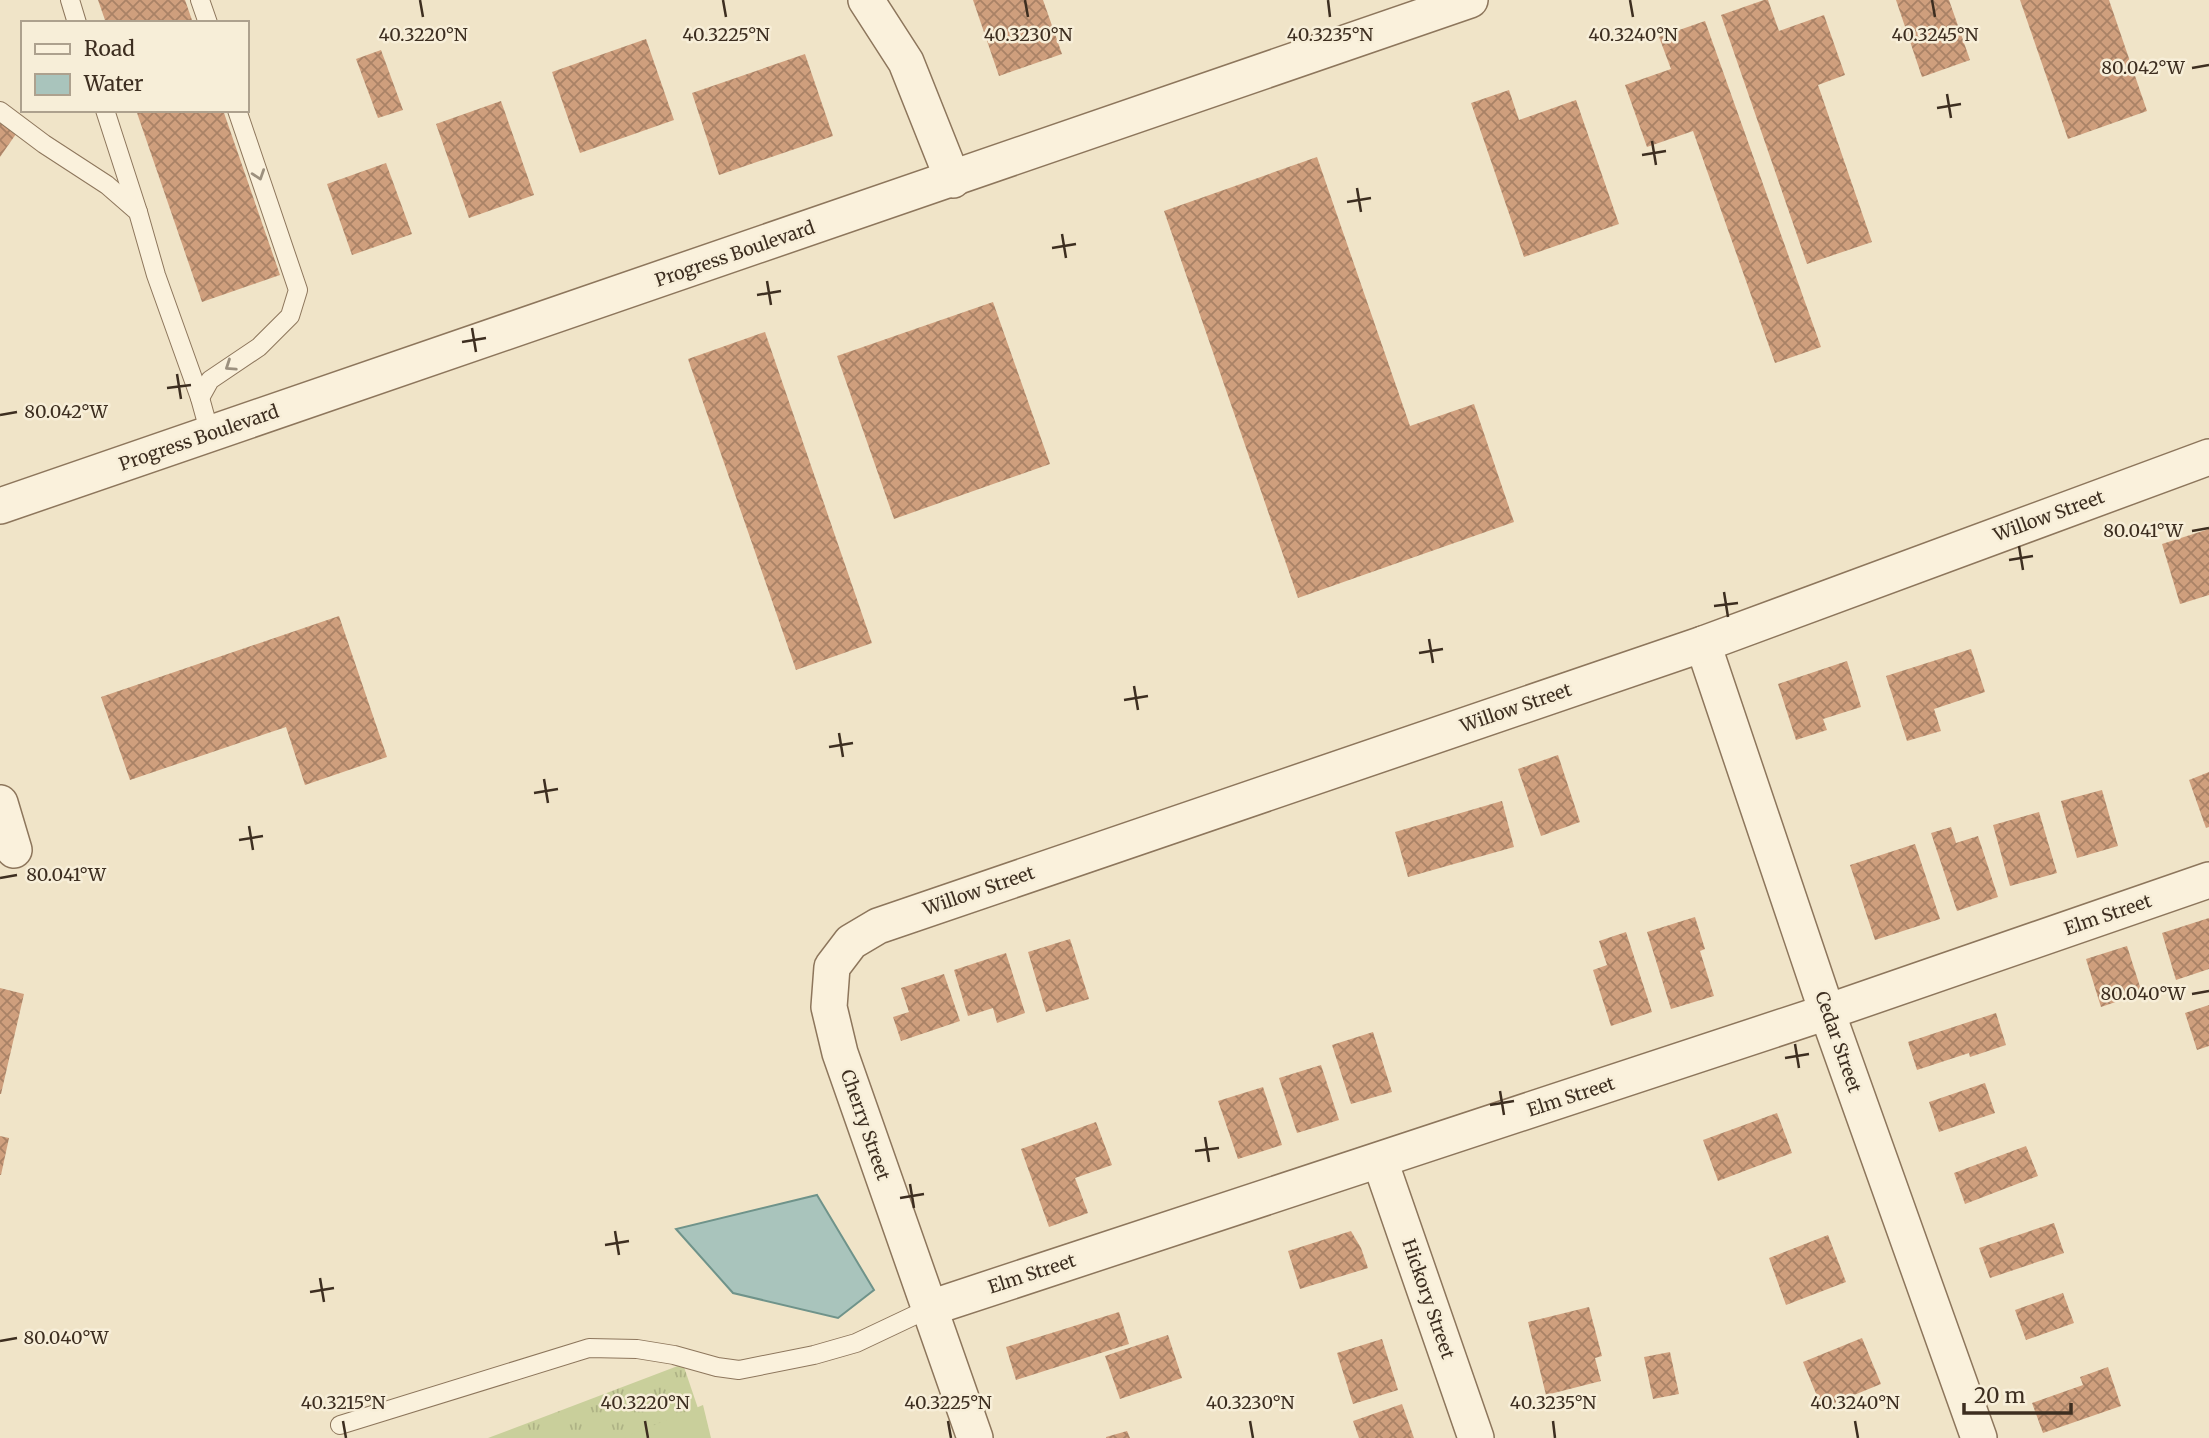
<svg xmlns="http://www.w3.org/2000/svg" width="2209" height="1438" font-family="Merriweather,serif">
  <style>
    .grass { fill: url(#grass-tufts) }
    .pitch { fill: #c9cf9b }
    .water { fill: #a9c4bc; stroke: #6f938a; stroke-width: 2 }
    .building { fill: url(#building-cross-hatch) }
    .lines { fill: none; stroke-linecap: round; stroke-linejoin: round }
    .lane-casing { stroke: #8d765c; stroke-width: 20 }
    .street-casing { stroke: #8d765c; stroke-width: 38 }
    .lane { stroke: #faf1dc; stroke-width: 18 }
    .street { stroke: #faf1dc; stroke-width: 35 }
    .oneway { stroke: #9c907e }
    .ticks { fill: none; stroke: #3d2e20; stroke-width: 2.5 }
    .labels { text-anchor: middle; stroke-width: 5; stroke-linejoin: round; paint-order: stroke }
    .street-label { font-size: 18px; fill: #3d2e20; stroke: #f7eed8 }
    .ticks-label { font-size: 18px; text-anchor: middle; fill: #3d2e20; stroke: #f7eed8; stroke-width: 5; stroke-linejoin: round; paint-order: stroke }
  </style>
  <defs>
    <pattern id="grass-tufts" width="24" height="20" patternUnits="userSpaceOnUse" patternTransform="scale(1.75)"><rect width="24" height="20" fill="#c9cf9b"/><path d="M3 7l-1-3M5 7V3M7 7l1-3M15 17l-1-3M17 17v-4M19 17l1-3" fill="none" stroke="#aeb285"/></pattern>
    <pattern id="building-cross-hatch" width="8" height="8" patternUnits="userSpaceOnUse" patternTransform="scale(1.75)"><rect width="8" height="8" fill="#cf9f7d"/><path d="M0 0l8 8M0 8l8-8" fill="none" stroke="#a98266"/></pattern>
  </defs>
  <rect width="100%" height="100%" fill="#f0e4c8"/>
  <!-- grass -->
  <polygon class="grass" points="683,1364 708,1438 488,1438"/>
  <!-- pitch -->
  <polygon class="pitch" points="703,1405 711,1438 623,1438"/>
  <!-- water -->
  <polygon class="water" points="817,1195 874,1290 838,1318 733,1293 676,1229"/>
  <!-- building -->
  <g class="building">
    <polygon points="98,0 185,0 193,23 106,23"/>
    <polygon points="973,0 1043,0 1062,54 999,76"/>
    <polygon points="1764,0 1768,0 1779,31 1824,15 1845,75 1818,85 1872,242 1807,264 1721,15"/>
    <polygon points="1896,0 1949,0 1970,60 1922,77"/>
    <polygon points="2020,0 2109,0 2147,111 2068,139"/>
    <polygon points="1705,21 1821,347 1775,363 1693,131 1647,147 1625,85 1671,69 1659,37"/>
    <polygon points="646,39 674,120 580,153 552,72"/>
    <polygon points="381,50 403,110 378,118 356,59"/>
    <polygon points="805,54 833,136 719,175 692,93"/>
    <polygon points="1509,90 1519,120 1576,100 1619,224 1524,257 1471,103"/>
    <polygon points="501,101 534,195 469,218 436,124"/>
    <polygon points="136,110 223,110 280,275 202,302"/>
    <polygon points="0,122 16,134 0,157"/>
    <polygon points="1317,157 1410,426 1474,404 1514,522 1298,598 1164,211"/>
    <polygon points="386,163 412,234 352,255 327,184"/>
    <polygon points="993,302 1050,464 894,519 837,356"/>
    <polygon points="765,332 872,643 796,670 688,359"/>
    <polygon points="2209,529 2209,595 2180,604 2162,544"/>
    <polygon points="339,616 387,757 305,785 286,727 130,780 101,697"/>
    <polygon points="1971,649 1985,692 1934,709 1941,731 1907,741 1886,676"/>
    <polygon points="1847,661 1861,707 1823,719 1827,730 1796,740 1778,684"/>
    <polygon points="1558,755 1580,822 1541,836 1518,769"/>
    <polygon points="2209,772 2209,827 2206,828 2189,780"/>
    <polygon points="2102,790 2118,846 2077,858 2061,801"/>
    <polygon points="1502,801 1514,847 1408,877 1395,832"/>
    <polygon points="2039,812 2057,873 2010,886 1993,825"/>
    <polygon points="1951,827 1956,843 1978,836 1998,897 1957,911 1931,833"/>
    <polygon points="1915,844 1940,919 1875,940 1850,865"/>
    <polygon points="1695,917 1705,949 1700,951 1714,996 1671,1009 1647,932"/>
    <polygon points="2209,918 2209,969 2176,980 2162,933"/>
    <polygon points="1626,932 1652,1012 1611,1026 1593,970 1607,965 1599,941"/>
    <polygon points="1070,939 1089,999 1046,1012 1028,952"/>
    <polygon points="2127,946 2142,993 2101,1007 2086,959"/>
    <polygon points="1006,953 1025,1013 997,1023 993,1008 968,1016 954,970"/>
    <polygon points="944,974 960,1021 901,1041 893,1017 909,1012 901,988"/>
    <polygon points="0,988 24,994 1,1094 0,1094"/>
    <polygon points="2209,1005 2209,1046 2197,1050 2185,1013"/>
    <polygon points="1996,1013 2006,1045 1970,1057 1969,1053 1917,1070 1908,1042"/>
    <polygon points="1373,1032 1392,1092 1351,1104 1332,1045"/>
    <polygon points="1321,1065 1339,1120 1297,1133 1279,1078"/>
    <polygon points="1985,1083 1995,1113 1939,1132 1929,1102"/>
    <polygon points="1263,1087 1282,1145 1238,1159 1218,1101"/>
    <polygon points="1777,1113 1792,1153 1718,1181 1703,1140"/>
    <polygon points="1096,1122 1112,1165 1075,1178 1088,1213 1049,1227 1021,1149"/>
    <polygon points="0,1136 9,1138 1,1175 0,1175"/>
    <polygon points="2026,1146 2038,1176 1965,1204 1954,1173"/>
    <polygon points="2054,1223 2064,1253 1990,1278 1979,1248"/>
    <polygon points="1351,1231 1361,1248 1368,1268 1300,1289 1288,1251"/>
    <polygon points="1828,1235 1846,1282 1786,1305 1769,1258"/>
    <polygon points="2063,1293 2074,1323 2026,1340 2015,1310"/>
    <polygon points="1589,1307 1602,1356 1595,1358 1601,1381 1546,1395 1528,1322"/>
    <polygon points="1119,1312 1129,1344 1016,1380 1006,1347"/>
    <polygon points="1168,1335 1182,1378 1120,1399 1105,1356"/>
    <polygon points="1862,1338 1881,1384 1822,1408 1803,1362"/>
    <polygon points="1382,1339 1398,1390 1353,1404 1337,1353"/>
    <polygon points="1670,1352 1679,1394 1653,1399 1644,1357"/>
    <polygon points="2108,1367 2121,1406 2043,1433 2032,1403 2083,1385 2080,1377"/>
    <polygon points="1402,1404 1414,1438 1359,1438 1353,1421"/>
    <polygon points="1127,1431 1130,1438 1106,1438 1106,1437"/>
  </g>
  <g class="lines">
    <defs>
      <g id="lane">
        <polyline points="70,0 77,23"/>
        <polyline points="200,0 208,23"/>
        <polyline points="105,110 138,212"/>
        <polyline points="0,111 44,144 107,185 138,212 156,275 200,398 210,434"/>
        <polyline points="200,398 210,380 259,347 290,316 298,290 237,110"/>
        <polyline points="340,1425 589,1348 637,1349 674,1355 717,1367 739,1370 814,1355 856,1343 930,1308"/>
      </g>
      <g id="street">
        <polyline points="866,0 906,62 953,180"/>
        <polyline points="0,506 1470,0"/>
        <polyline points="1703,644 1827,1012 1979,1438"/>
        <polyline points="0,803 14,850"/>
        <polyline points="1380,1161 1476,1438"/>
        <polyline points="930,1308 1827,1012 2209,880"/>
        <polyline points="975,1438 840,1053 829,1007 832,967 851,942 878,926 1703,644 2209,457"/>
      </g>
    </defs>
    <!-- lane casing -->
    <use href="#lane" class="lane-casing"/>
    <!-- street casing -->
    <use href="#street" class="street-casing"/>
    <!-- lane -->
    <use href="#lane" class="lane"/>
    <!-- street -->
    <use href="#street" class="street"/>
  </g>
  <!-- one-way arrows -->
  <defs><path id="oneway-chevron" d="M-2-3.5L2.5 0L-2 3.5" fill="none" stroke-width="1.6" stroke-linecap="round" stroke-linejoin="round" transform="scale(1.75)"/></defs>
  <g class="oneway">
    <use href="#oneway-chevron" transform="translate(259 175) rotate(71)"/>
    <use href="#oneway-chevron" transform="translate(230 366) rotate(146)"/>
  </g>
  <!-- ticks -->
  <path class="ticks" d="M420,0l3,17M723,0l3,17M1025,0l3,17M1328,0l2,17M1630,0l3,17M1932,0l3,17M2192,68l17,-3M1947,94l4,24M1937,108l24,-4M1652,141l4,24M1642,155l24,-4M1357,188l4,24M1347,202l24,-4M1062,234l4,24M1052,248l24,-4M767,281l4,24M757,295l24,-4M472,328l4,24M462,342l24,-4M177,374l4,25M167,388l24,-3M0,415l17,-3M2192,531l17,-3M2019,546l4,24M2009,560l24,-4M1724,592l4,25M1714,606l24,-3M1429,639l4,24M1419,653l24,-4M1134,686l4,24M1124,700l24,-4M839,733l4,24M829,747l24,-4M544,779l4,24M534,793l24,-4M249,826l4,24M239,840l24,-4M0,878l17,-3M2192,994l17,-3M1795,1044l4,24M1785,1058l24,-4M1500,1091l4,24M1490,1105l24,-4M1205,1137l4,25M1195,1151l24,-3M910,1184l4,24M900,1198l24,-4M615,1231l4,24M605,1245l24,-4M320,1278l4,24M310,1292l24,-4M0,1341l17,-3M343,1421l3,17M645,1421l3,17M948,1421l3,17M1250,1421l3,17M1553,1421l2,17M1855,1421l3,17"/>
  <g class="labels">
    <!-- street labels -->
    <g class="street-label">
      <text transform="translate(735 254) rotate(-19)" y="6">Progress Boulevard</text>
      <text transform="translate(199 438) rotate(-19)" y="6">Progress Boulevard</text>
      <text transform="translate(2049 516) rotate(-20)" y="6">Willow Street</text>
      <text transform="translate(1516 708) rotate(-19)" y="6">Willow Street</text>
      <text transform="translate(979 891) rotate(-19)" y="6">Willow Street</text>
      <text transform="translate(2108 915) rotate(-19)" y="6">Elm Street</text>
      <text transform="translate(1838 1042) rotate(71)" y="6">Cedar Street</text>
      <text transform="translate(1571 1097) rotate(-18)" y="6">Elm Street</text>
      <text transform="translate(865 1125) rotate(71)" y="6">Cherry Street</text>
      <text transform="translate(1032 1274) rotate(-18)" y="6">Elm Street</text>
      <text transform="translate(1428 1299) rotate(71)" y="6">Hickory Street</text>
    </g>
  </g>
  <g class="ticks-label">
    <text x="423" y="41">40.3220°N</text>
    <text x="726" y="41">40.3225°N</text>
    <text x="1028" y="41">40.3230°N</text>
    <text x="1330" y="41">40.3235°N</text>
    <text x="1633" y="41">40.3240°N</text>
    <text x="1935" y="41">40.3245°N</text>
    <text x="2143" y="74">80.042°W</text>
    <text x="66" y="418">80.042°W</text>
    <text x="2143" y="537">80.041°W</text>
    <text x="66" y="881">80.041°W</text>
    <text x="2143" y="1000">80.040°W</text>
    <text x="66" y="1344">80.040°W</text>
    <text x="343" y="1409">40.3215°N</text>
    <text x="645" y="1409">40.3220°N</text>
    <text x="948" y="1409">40.3225°N</text>
    <text x="1250" y="1409">40.3230°N</text>
    <text x="1553" y="1409">40.3235°N</text>
    <text x="1855" y="1409">40.3240°N</text>
  </g>
  <!-- legend -->
  <rect x="21" y="21" width="228" height="91" fill="#f7eed8" stroke="#ada18e" stroke-width="2"/>
  <rect x="35" y="44" width="35" height="10" fill="#faf1dc" stroke="#ada18e" stroke-width="2"/>
  <text x="84" y="56" font-size="21" fill="#3d2e20">Road</text>
  <rect x="35" y="74" width="35" height="21" fill="#a9c4bc" stroke="#ada18e" stroke-width="2"/>
  <text x="84" y="91" font-size="21" fill="#3d2e20">Water</text>
  <!-- scale -->
  <path d="M1964 1403v10h107v-10" fill="none" stroke="#3d2e20" stroke-width="3.5"/>
  <text x="1974" y="1403" font-size="21" fill="#3d2e20" stroke="#f7eed8" stroke-width="5" paint-order="stroke">20 m</text>
</svg>
